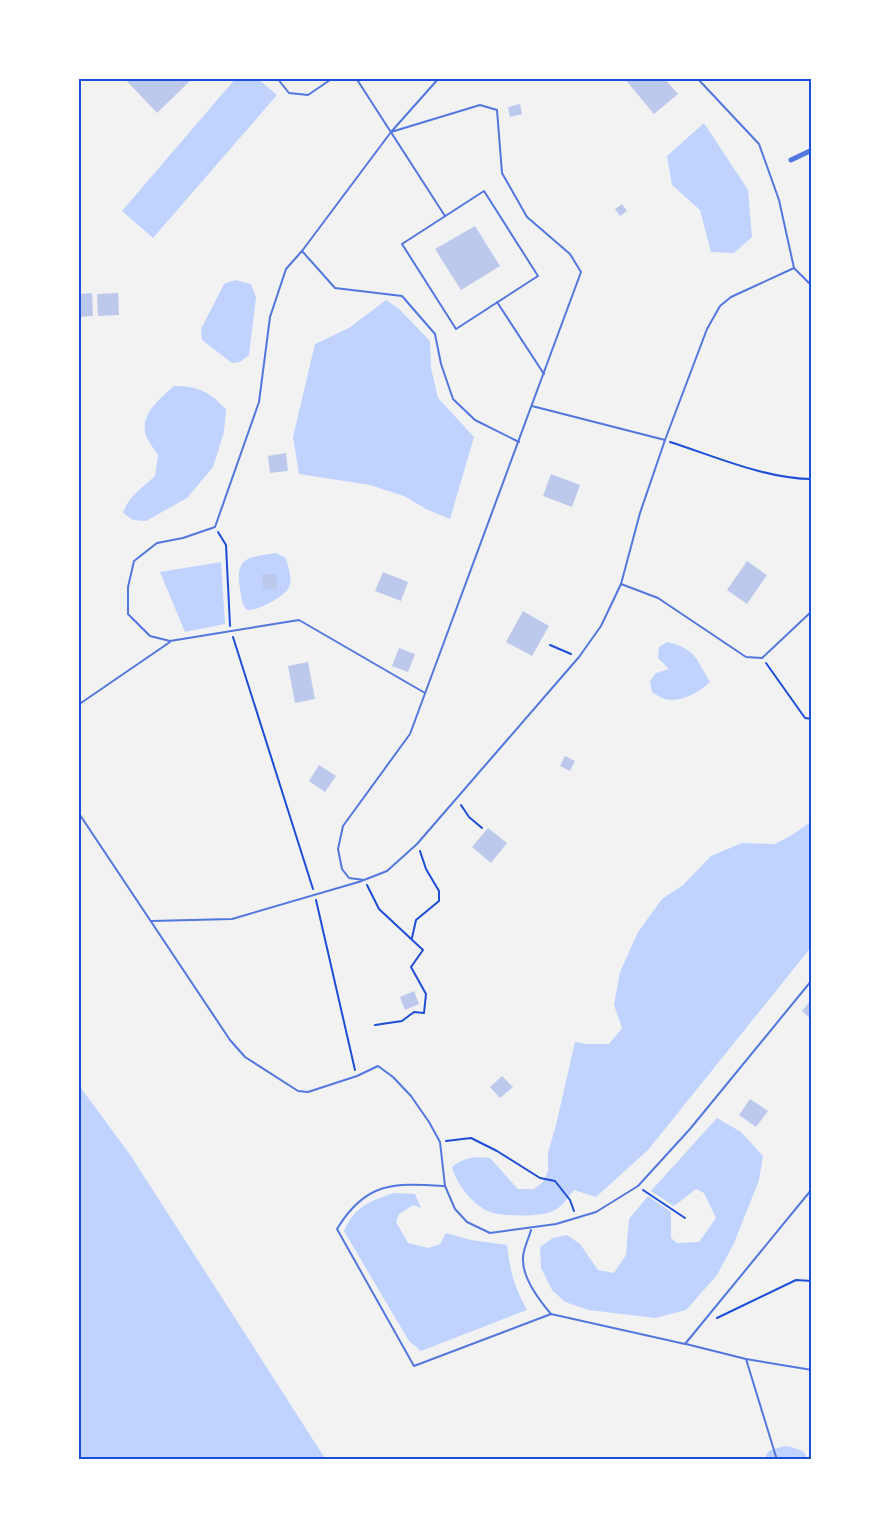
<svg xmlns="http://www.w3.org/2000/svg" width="890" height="1538" font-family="'Public Sans',sans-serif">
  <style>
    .water { fill: #bfd3fe }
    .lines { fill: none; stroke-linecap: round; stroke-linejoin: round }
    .river { stroke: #bfd3fe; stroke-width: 22 }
    .building { fill: #bdc9ec }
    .path { stroke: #1d4ed8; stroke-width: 2 }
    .service { stroke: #5277de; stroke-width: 2 }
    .minor { stroke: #5277de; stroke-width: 5 }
    .neatline { fill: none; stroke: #1d4ed8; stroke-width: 2 }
  </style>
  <rect width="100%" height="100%" fill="#f2f2f2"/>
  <!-- water -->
  <g class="water">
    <polygon points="236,78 257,78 277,95 153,238 122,211"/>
    <polygon points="704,123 748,190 752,237 734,253 711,252 700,210 672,185 667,156"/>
    <polygon points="235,280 251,284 256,297 249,355 240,362 232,363 202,340 201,329 224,284"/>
    <polygon points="386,300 398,308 430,341 431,368 438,398 474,437 450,519 426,509 404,496 370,485 299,474 293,437 315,344 349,328"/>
    <path d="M174,386c25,0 35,6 52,23l-2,23 -11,35 -26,31 -41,23 -13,-1 -10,-7c5,-16 20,-26 32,-37l3,-21c-3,-5 -8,-11 -11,-17 -10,-22 13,-39 27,-52z"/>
    <path d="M276,553l10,5c2,9 7,20 3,29 -3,9 -33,25 -42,23 -6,-6 -6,-15 -7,-22 -6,-32 11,-31 36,-35z"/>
    <polygon points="221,562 225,624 185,632 160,572"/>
    <path d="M667,642c28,6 29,17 43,40 -11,10 -29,21 -45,17 -4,-1 -10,-5 -13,-7l-2,-11 6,-8 13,-4 -11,-11 1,-11z"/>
    <path d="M812,821v125l-164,204 -52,47 -22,-7c-5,6 -11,16 -19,20 -11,7 -52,7 -65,2 -17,-7 -34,-28 -38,-45 12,-10 23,-11 38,-9l28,31h16l9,-7 5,-11v-18l8,-28 19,-83 12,2h22l13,-16 -8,-23 6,-33 18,-40 24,-33 21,-14 28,-29 31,-13 33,1 17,-9z"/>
    <polygon points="78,1084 131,1156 326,1460 78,1460"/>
    <polygon points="717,1118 741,1132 763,1156 759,1180 734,1243 717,1275 686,1310 655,1318 589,1310 565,1302 552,1290 541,1268 540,1247 553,1238 567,1235 580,1244 598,1270 614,1273 626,1255 629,1219 648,1196 671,1212 671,1238 677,1243 699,1242 716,1218 704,1193 696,1189 674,1206 651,1191"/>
    <path d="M393,1193l22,1 6,14 -8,-3 -14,9 -3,8 12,21 21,5 11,-4 6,-11 25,7 36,5c3,26 7,41 20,65l-106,41 -12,-10 -65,-110c11,-25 25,-29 49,-38z"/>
  </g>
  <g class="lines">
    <!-- river -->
    <polyline class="river" points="776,1460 786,1457 796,1460"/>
  </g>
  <!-- building -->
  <g class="building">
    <polygon points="124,78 193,78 157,113"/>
    <polygon points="624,78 664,78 678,94 654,114"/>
    <polygon points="520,104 522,114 510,117 508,107"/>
    <polygon points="622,204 627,211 620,216 615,209"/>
    <polygon points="475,226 500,266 461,290 435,249"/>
    <polygon points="92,293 93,316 78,317 78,294"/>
    <polygon points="118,293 119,315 98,316 97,294"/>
    <polygon points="286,453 288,471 270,473 268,456"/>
    <polygon points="551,474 580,485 572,507 543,496"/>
    <polygon points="747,561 767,575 747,604 727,590"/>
    <polygon points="383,572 408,582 401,601 375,591"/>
    <polygon points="262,574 277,574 277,589 263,589"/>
    <polygon points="523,611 549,626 532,656 506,642"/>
    <polygon points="399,648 415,654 408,672 392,666"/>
    <polygon points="308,662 315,699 295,703 288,666"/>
    <polygon points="565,756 575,761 570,771 560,766"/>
    <polygon points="319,765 336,776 325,792 309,781"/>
    <polygon points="488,828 507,843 491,863 472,847"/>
    <polygon points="414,991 419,1004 405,1010 400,997"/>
    <polygon points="810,1001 812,1002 812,1020 802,1011"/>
    <polygon points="502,1076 513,1087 500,1098 490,1087"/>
    <polygon points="750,1099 768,1111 756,1127 739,1115"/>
  </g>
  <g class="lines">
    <!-- path -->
    <g class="path">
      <path d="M670,442c44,14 96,37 142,37"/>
      <polyline points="218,532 226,545 230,626"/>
      <polyline points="233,637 313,889"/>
      <polyline points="550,645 571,654"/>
      <polyline points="766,663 805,718 812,719"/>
      <polyline points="461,805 469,817 482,828"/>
      <polyline points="367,885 379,909 423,950 411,967 426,994 424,1013 414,1012 402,1021 375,1025"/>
      <polyline points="316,900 355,1070"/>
      <polyline points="412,938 416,920 439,901 439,891 426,869 420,851"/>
      <polyline points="446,1141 471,1138 497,1151 540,1178 555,1181 570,1200 574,1211"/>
      <polyline points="643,1190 685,1218"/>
      <polyline points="717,1318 796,1280 812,1281"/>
    </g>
    <!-- service -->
    <g class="service">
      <polyline points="277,78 289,93 308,95 333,78"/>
      <polyline points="356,78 445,216"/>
      <polyline points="697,78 759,144 779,200 794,268 812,286"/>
      <polyline points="391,132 480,105 497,110 502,173 527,217 570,254 581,272 410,734 343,826 338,849 342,869 349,878 364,880 387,871 417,844 579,657 601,626 621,584 640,513 665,440 532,406"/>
      <polygon points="484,191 538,276 456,329 402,244"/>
      <polyline points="302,251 335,288 402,296 435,334 441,364 453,399 475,420 519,442"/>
      <polyline points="497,302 544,374"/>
      <polyline points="665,440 707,329 720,306 731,297 794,268"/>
      <polyline points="621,584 658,598 746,657 762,658 812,611"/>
      <polyline points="425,693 299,620 170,641 150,636 128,614 128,587 134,561 157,543 183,538 215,527 259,402 270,317 286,269 302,251 391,132 439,78"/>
      <polyline points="78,705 170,642"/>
      <polyline points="78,812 230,1040 245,1057 298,1091 308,1092 357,1076 378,1066 393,1077 411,1096 429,1122 440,1142 445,1186 455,1209 467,1222 490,1233 556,1224 596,1212 638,1186 690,1129 812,980"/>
      <polyline points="151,921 232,919 362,881"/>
      <path d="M445,1186c-51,-3 -79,-5 -108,43l77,137 137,-52 134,30 127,-155"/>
      <path d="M531,1230c-2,8 -8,19 -8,28 -1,19 16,42 28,56"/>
      <polyline points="686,1344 746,1359 812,1370"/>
      <polyline points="746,1359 777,1460"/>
    </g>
    <!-- minor -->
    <polyline class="minor" points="791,160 812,150"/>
  </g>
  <!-- border -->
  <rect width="890" height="1538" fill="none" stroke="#ffffff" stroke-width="159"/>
  <rect x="80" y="80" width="730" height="1378" class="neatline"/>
</svg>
